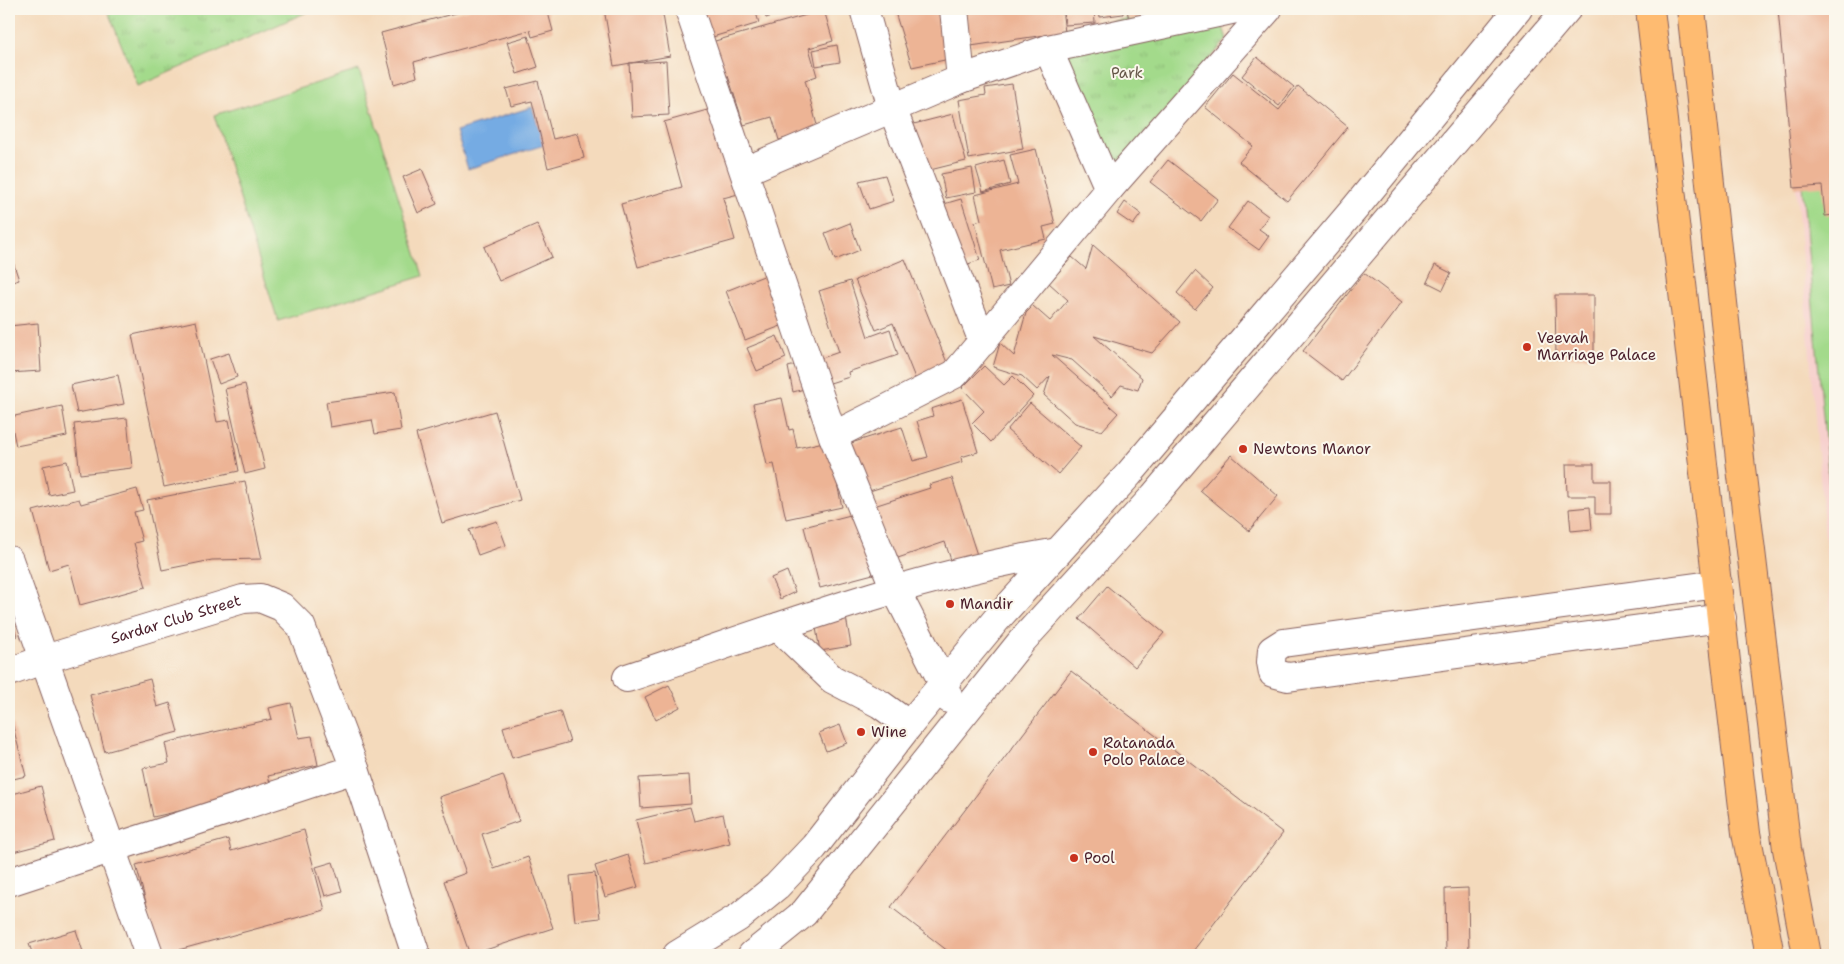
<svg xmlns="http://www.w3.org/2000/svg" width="1844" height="964" font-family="'Shantell Sans',sans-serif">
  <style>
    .built { fill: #f7d0cd }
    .grass { fill: url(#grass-tufts); stroke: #767c5b }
    .pitch { fill: #a3da8b; stroke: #767c5b }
    .water { fill: #75abe3; stroke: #606587 }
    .building { fill: #edb495 }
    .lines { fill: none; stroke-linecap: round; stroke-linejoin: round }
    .minor-casing { stroke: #86605e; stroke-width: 30 }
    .major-casing { stroke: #86605e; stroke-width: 30 }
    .minor { stroke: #fff; stroke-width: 28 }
    .major { stroke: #febb71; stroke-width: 28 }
    .poi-dot { fill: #c8321e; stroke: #fbf7ec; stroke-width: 2 }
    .labels { text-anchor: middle; stroke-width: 4; stroke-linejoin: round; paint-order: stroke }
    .park-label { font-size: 15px; fill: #655748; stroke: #fbf7ec }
    .poi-label { font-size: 15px; fill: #4a1f2b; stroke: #fbf7ec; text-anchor: start }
    .street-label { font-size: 15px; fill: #4a1f2b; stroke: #fbf7ec }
  </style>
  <defs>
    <pattern id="grass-tufts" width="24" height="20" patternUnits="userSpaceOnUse" patternTransform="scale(1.25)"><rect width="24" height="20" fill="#a3da8b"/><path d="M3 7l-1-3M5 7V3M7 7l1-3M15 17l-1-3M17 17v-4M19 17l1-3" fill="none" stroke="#8ebb78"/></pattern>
  </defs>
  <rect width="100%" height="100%" fill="#fbf7ec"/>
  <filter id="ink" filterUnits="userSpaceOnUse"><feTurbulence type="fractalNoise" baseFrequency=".02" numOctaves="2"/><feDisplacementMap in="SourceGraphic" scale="10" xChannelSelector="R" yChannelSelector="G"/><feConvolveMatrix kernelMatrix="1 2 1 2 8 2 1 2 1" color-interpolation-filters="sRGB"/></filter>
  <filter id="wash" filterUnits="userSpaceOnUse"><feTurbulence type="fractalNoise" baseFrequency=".0096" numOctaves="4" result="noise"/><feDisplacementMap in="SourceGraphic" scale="20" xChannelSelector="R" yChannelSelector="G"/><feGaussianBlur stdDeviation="1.12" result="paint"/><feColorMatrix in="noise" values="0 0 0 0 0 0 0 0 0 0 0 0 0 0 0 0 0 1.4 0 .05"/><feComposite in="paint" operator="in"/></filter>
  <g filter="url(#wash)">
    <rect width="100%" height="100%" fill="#f4dabc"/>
    <!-- built -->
    <polygon class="built" points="1781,9 1835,9 1835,657"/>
    <!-- grass -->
    <g class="grass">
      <polygon points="107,9 314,9 138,86"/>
      <polygon points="1193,9 1217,9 1227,39 1110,175 1051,30"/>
    </g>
    <!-- pitch -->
    <g class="pitch">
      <polygon points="1786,9 1835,9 1835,548"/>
      <polygon points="359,70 423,276 278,321 214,115"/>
    </g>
    <!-- water -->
    <polygon class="water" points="532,107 544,145 468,169 456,131"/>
    <g id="blocks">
      <!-- building -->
      <g class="building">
        <polygon points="471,9 547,9 553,31 532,37 530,30 414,62 417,77 394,84 381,33"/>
        <polygon points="604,9 662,9 670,56 614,66"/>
        <polygon points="697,9 755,9 759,23 706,39"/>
        <polygon points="763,9 794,9 766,18"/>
        <polygon points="894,9 948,9 954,58 912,67"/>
        <polygon points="965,9 1062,9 1065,32 971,46"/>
        <polygon points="1064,9 1094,9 1095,23 1065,25"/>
        <polygon points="1099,9 1123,9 1123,14 1100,17"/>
        <polygon points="1127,9 1154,9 1155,17 1129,21"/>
        <polygon points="1778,9 1835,9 1835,215 1825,216 1822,186 1794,188"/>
        <polygon points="824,10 833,41 809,48 817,76 805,80 818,129 779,140 772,117 744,125 728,76 718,79 708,43"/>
        <polygon points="528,36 538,67 517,74 507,42"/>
        <polygon points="837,45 840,62 816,66 813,50"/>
        <polygon points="1257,57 1294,87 1279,106 1242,76"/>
        <polygon points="666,61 669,115 632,117 629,63"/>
        <polygon points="1233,73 1279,110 1298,86 1348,127 1287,201 1239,162 1253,146 1205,107"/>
        <polygon points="538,81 553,139 578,133 584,158 548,168 532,101 511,106 506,89"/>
        <polygon points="1012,84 1023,149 969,159 959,100 986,95 985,88"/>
        <polygon points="718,107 742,193 723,198 735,240 638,267 621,204 682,187 664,122"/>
        <polygon points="953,114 966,161 922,172 910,125"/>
        <polygon points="1036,149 1055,224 1043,227 1046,239 1000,250 1009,286 992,290 975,222 981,220 975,195 1018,184 1010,155"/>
        <polygon points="1004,160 1010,184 983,192 976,168"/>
        <polygon points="1168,160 1218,199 1201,221 1150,182"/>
        <polygon points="972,168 976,192 946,198 941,174"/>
        <polygon points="422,169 437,204 418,213 403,177"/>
        <polygon points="885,175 894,201 869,209 859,181"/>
        <polygon points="961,199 980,260 956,268 937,206"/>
        <polygon points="1248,201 1268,216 1259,229 1269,236 1259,250 1228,228"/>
        <polygon points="1125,202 1141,214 1133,225 1117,214"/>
        <polygon points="850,223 860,250 835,260 825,233"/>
        <polygon points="537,224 552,257 499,281 484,247"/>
        <polygon points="1093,245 1180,322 1152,353 1094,336 1142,378 1138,390 1121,385 1112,396 1072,360 1052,355 1118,413 1102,431 1075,423 1044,395 1050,376 1037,390 1022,376 993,367 1000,343 1014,356 1026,313 1033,306 1050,321 1068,300 1049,283 1072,257 1086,269"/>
        <polygon points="9,250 19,280 9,283"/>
        <polygon points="905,259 952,375 919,388 893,323 876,330 855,280"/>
        <polygon points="1435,265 1451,273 1443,290 1427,282"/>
        <polygon points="1195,271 1213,288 1195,309 1177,293"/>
        <polygon points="1364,273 1402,302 1342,381 1303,351"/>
        <polygon points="766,275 786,324 745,340 726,291"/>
        <polygon points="850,281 868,337 890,329 898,355 848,372 849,377 827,384 819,359 839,352 819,291"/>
        <polygon points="1555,295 1594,295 1594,357 1556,357"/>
        <polygon points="196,321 217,422 229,420 239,471 164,487 132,335"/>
        <polygon points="38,323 41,371 9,373 9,326"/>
        <polygon points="777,336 786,358 757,371 747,348"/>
        <polygon points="229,353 237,377 219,384 210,359"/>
        <polygon points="803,363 808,388 793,392 788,367"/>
        <polygon points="984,366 1004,385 1013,376 1033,396 991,442 972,423 984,411 962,388"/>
        <polygon points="118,375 124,404 77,413 71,385"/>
        <polygon points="245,384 265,469 245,474 225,389"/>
        <polygon points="395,392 401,430 375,434 372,420 330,427 326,402"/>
        <polygon points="782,398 789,430 793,429 797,448 828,441 842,507 786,519 774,464 767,465 753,404"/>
        <polygon points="962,399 978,452 961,457 962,462 863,493 848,444 902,427 913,461 928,457 917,421 933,416 931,409"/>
        <polygon points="1030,403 1081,447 1058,474 1007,430"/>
        <polygon points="62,406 67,436 16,446 10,417"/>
        <polygon points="495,411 520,500 442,523 416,434"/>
        <polygon points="127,418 132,468 80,474 74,424"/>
        <polygon points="1231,455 1278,496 1249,531 1200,490"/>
        <polygon points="67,461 73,490 49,495 43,466"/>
        <polygon points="1566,464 1594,464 1594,481 1611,481 1611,514 1595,514 1595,496 1567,496"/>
        <polygon points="952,478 977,555 952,563 945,542 892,560 874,506 930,488 929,485"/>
        <polygon points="245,481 262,559 212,560 162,570 147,500"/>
        <polygon points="137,489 143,510 134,512 142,541 134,543 146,587 80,605 69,564 49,570 33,511 79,499 81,504"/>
        <polygon points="1590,507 1592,529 1571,531 1569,509"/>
        <polygon points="858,513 873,574 820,588 804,527"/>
        <polygon points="497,521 506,545 478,555 469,530"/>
        <polygon points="787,571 795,592 780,599 771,578"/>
        <polygon points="1107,586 1164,633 1135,667 1079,619"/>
        <polygon points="9,610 17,636 9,639"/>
        <polygon points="846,617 851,646 820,651 815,622"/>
        <polygon points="1071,671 1283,833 1190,955 953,955 891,907"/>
        <polygon points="150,679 157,707 170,703 178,732 105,752 90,695"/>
        <polygon points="669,685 680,707 656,720 645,697"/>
        <polygon points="291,703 299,738 312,736 318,765 268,776 272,790 153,817 143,768 169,763 165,743 272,719 269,708"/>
        <polygon points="560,711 570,742 512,758 503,727"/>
        <polygon points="12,723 26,776 9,780 9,724"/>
        <polygon points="840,725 847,743 826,751 819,733"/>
        <polygon points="503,775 519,821 482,834 494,869 528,857 553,928 470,955 444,881 466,873 439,797"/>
        <polygon points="689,775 691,804 641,808 639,778"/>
        <polygon points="41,786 55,841 9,853 9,795"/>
        <polygon points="690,807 694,821 723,814 730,843 646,863 636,820"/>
        <polygon points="304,830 325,910 160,955 136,865 228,839 231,851"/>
        <polygon points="628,855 638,887 605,897 595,866"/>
        <polygon points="333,862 342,891 325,896 316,867"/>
        <polygon points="595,873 600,918 575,921 570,876"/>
        <polygon points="1468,888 1469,955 1446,955 1445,889"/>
        <polygon points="76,930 84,955 33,955 29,944"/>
      </g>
    </g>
  </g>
  <g filter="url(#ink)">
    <use href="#blocks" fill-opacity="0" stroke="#86605e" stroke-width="1"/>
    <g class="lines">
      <defs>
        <g id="minor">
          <polyline points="689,9 833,436 895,589 944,685 949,699"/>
          <polyline points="864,9 892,108 983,342"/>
          <polyline points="954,9 961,79"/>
          <polyline points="1048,49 1109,189"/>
          <polyline points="745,171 961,79 1048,49 1236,9"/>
          <polyline points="833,436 955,374 1109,189 1268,9"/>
          <polyline points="9,560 149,955"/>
          <polyline points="1718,584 1283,643 1272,650 1271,662 1273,673 1288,677 1722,618"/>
          <polyline points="778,627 832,679 880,704 909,725"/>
          <path id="s1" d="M9,672l36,-13 198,-60 17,-1 22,9 19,19 54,143 61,186"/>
          <path d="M627,678c142,-47 283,-102 431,-126"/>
          <polyline points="9,882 355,769"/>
          <polyline points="677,955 739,917 777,886 814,847 909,725 996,620 1129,474 1356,207 1518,9"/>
          <polyline points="752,955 804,913 1021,642 1154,496 1567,9"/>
        </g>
        <g id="major">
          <polyline points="1650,9 1746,833 1770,955"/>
          <polyline points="1691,9 1741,468 1787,849 1807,955"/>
        </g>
      </defs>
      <!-- minor casing -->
      <use href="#minor" class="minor-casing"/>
      <!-- major casing -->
      <use href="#major" class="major-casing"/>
      <!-- minor -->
      <use href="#minor" class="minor"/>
      <!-- major -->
      <use href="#major" class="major"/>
    </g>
  </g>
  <!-- markers -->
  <g class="poi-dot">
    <circle cx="1527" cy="347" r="5"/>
    <circle cx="1243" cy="449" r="5"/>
    <circle cx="950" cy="604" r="5"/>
    <circle cx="861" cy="732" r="5"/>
    <circle cx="1093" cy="752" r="5"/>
    <circle cx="1074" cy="858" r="5"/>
  </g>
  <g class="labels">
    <!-- park labels -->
    <g class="park-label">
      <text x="1127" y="78">Park</text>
    </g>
    <!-- poi labels -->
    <g class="poi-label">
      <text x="1537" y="343">Veevah<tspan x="1537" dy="17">Marriage Palace</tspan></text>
      <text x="1253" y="454">Newtons Manor</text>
      <text x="960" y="609">Mandir</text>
      <text x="871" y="737">Wine</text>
      <text x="1103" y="748">Ratanada<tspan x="1103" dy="17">Polo Palace</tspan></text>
      <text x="1084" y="863">Pool</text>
    </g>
    <!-- street labels -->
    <g class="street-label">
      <text dy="5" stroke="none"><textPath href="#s1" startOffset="175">Sardar Club Street</textPath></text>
    </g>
  </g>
  <!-- margin -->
  <rect width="1844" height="964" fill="none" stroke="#fbf7ec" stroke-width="30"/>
</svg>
